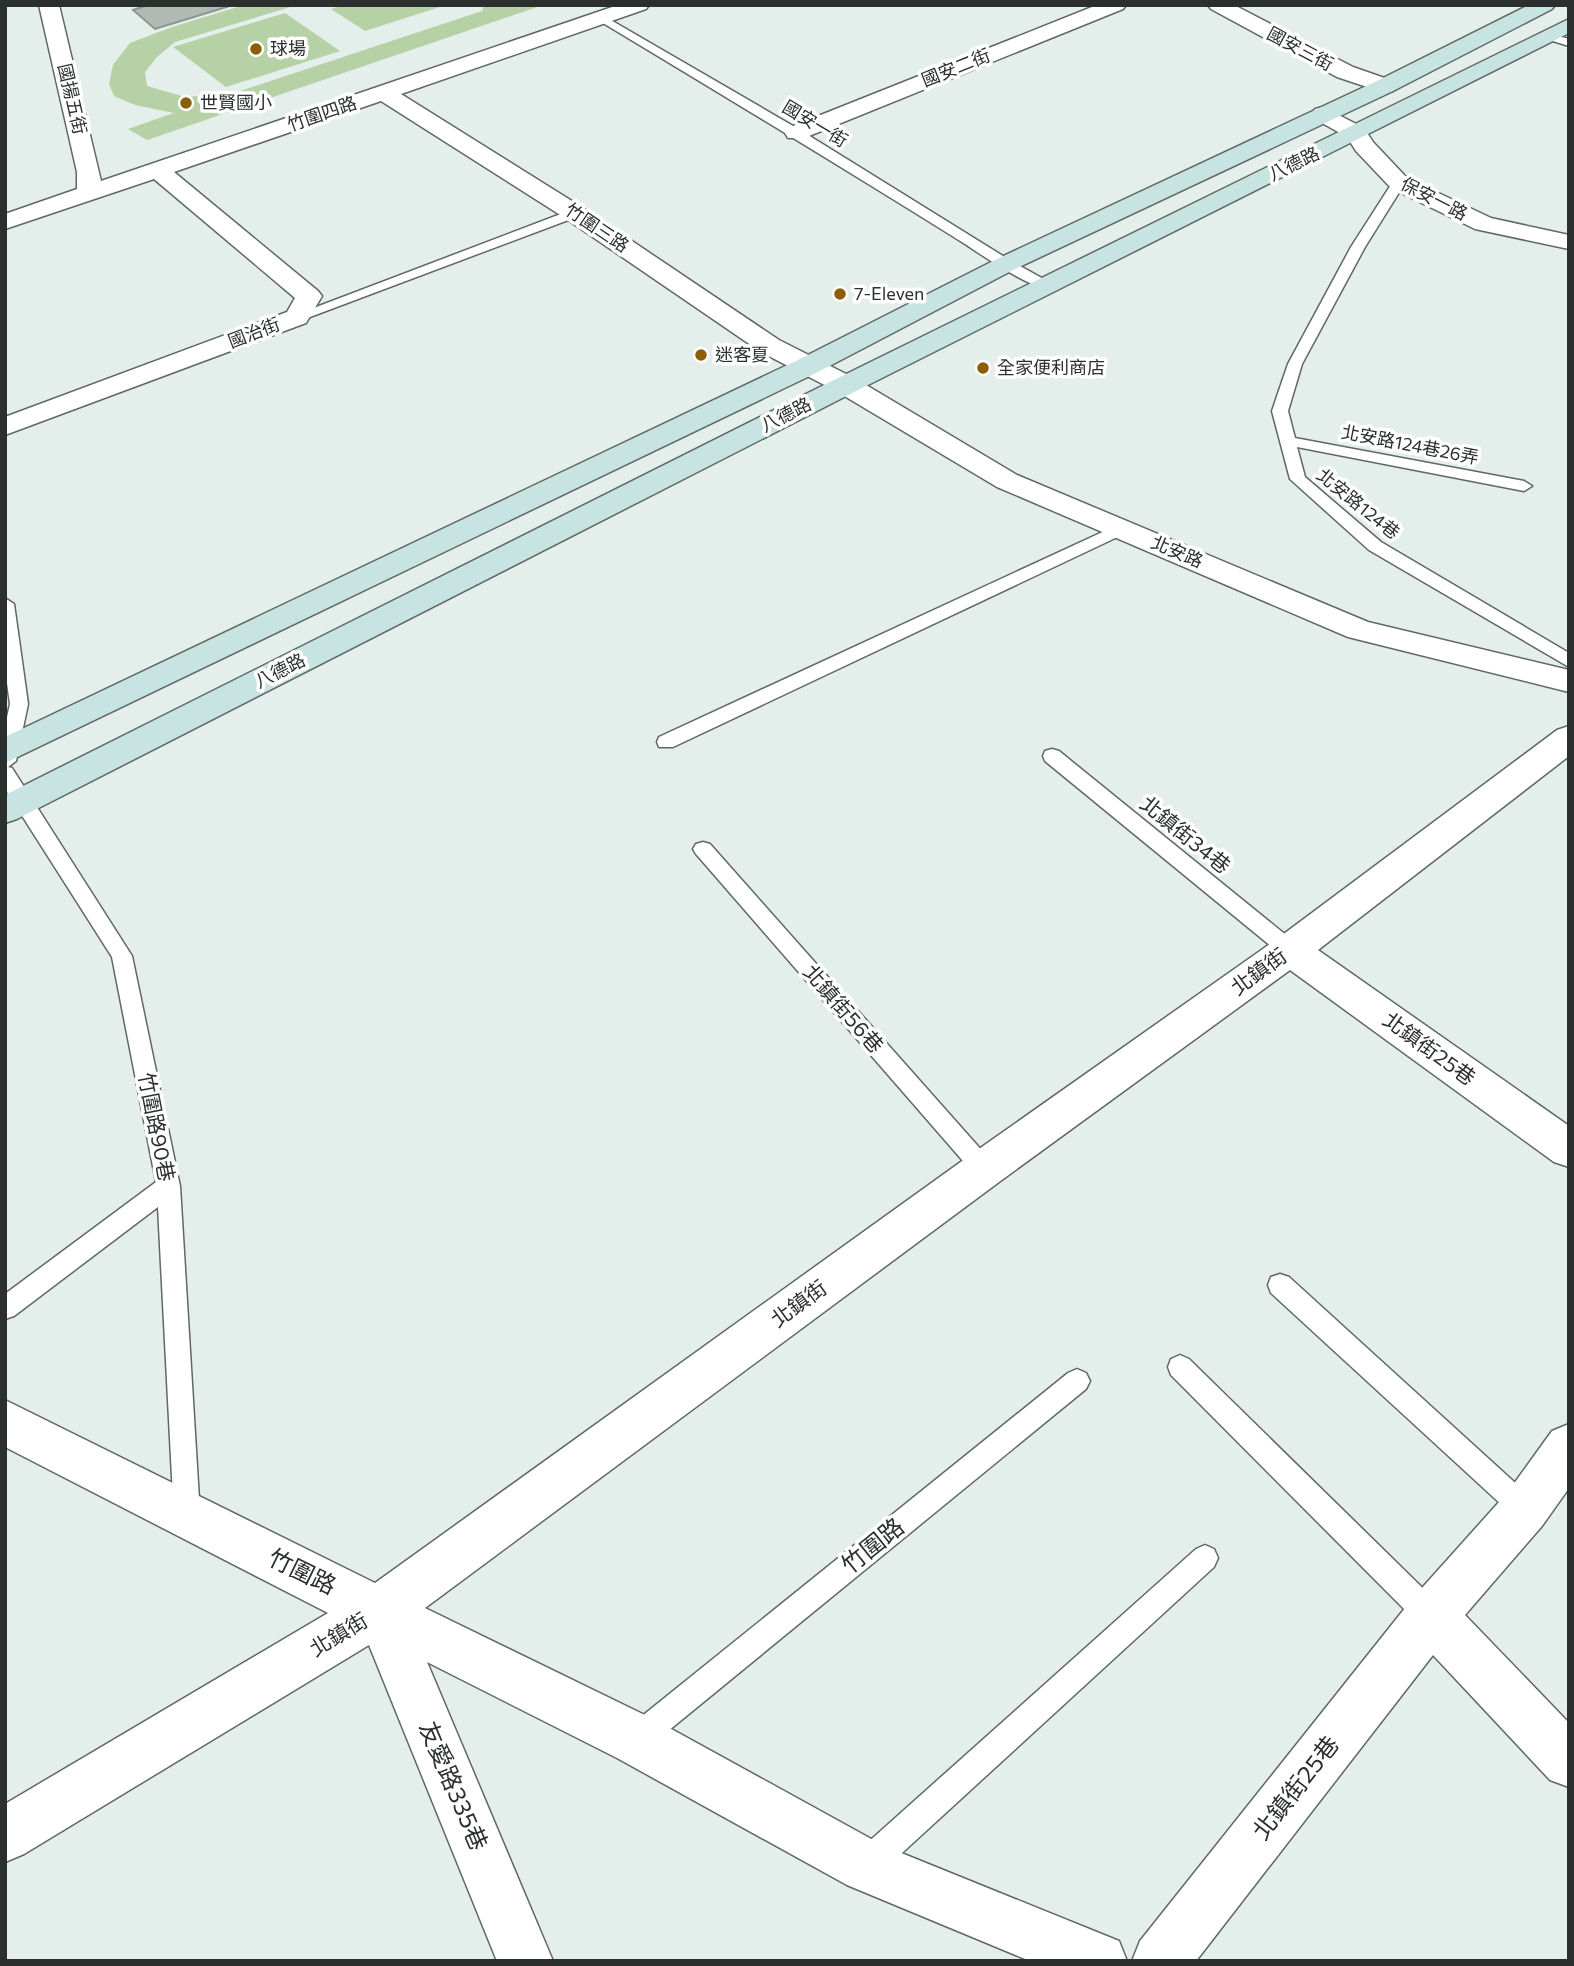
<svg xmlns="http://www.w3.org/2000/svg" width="1574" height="1966" font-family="Commissioner,'Noto Sans TC',sans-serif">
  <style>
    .green { fill: #b5d1a5 }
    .building { fill: #b1bab3; stroke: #8d958f; stroke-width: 2 }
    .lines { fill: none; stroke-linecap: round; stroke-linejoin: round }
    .lane-casing { stroke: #5f6865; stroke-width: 3 }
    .street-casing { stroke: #5f6865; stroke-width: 3 }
    .secondary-casing { stroke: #5f6865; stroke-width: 3 }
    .lane { fill: #fff; fill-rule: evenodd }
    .street { fill: #fff; fill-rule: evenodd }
    .secondary { fill: #c7e3e2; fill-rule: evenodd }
    .poi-dot { fill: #8c5e05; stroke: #fff; stroke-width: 2.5 }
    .labels { text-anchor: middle; stroke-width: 7; stroke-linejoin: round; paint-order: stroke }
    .far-poi-label { font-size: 18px; fill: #2b2f2e; stroke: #fff; text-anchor: start }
    .far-street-label { font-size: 18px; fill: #2b2f2e; stroke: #fff }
    .street-label { font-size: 21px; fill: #2b2f2e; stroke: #fff }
    .near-street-label { font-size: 24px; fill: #2b2f2e; stroke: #fff }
  </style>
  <rect width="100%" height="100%" fill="#e4eeeb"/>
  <!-- green -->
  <g class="green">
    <polygon points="244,5 297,5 175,42 157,57 145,72 147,86 185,97 231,94 482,11 484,5 543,5 147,140 128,129 174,113 135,105 114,96 109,84 113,65 130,43 172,27"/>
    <polygon points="344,5 446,5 365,31 331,9"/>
    <polygon points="285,13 340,51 226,87 173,47"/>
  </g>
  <!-- building -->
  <polygon class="building" points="148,5 233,5 155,29 133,10"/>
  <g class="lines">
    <defs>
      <g id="lane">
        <path d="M602,15l198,115 211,131 45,25 -2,3c-18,4 -72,-34 -89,-45 -121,-76 -244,-150 -367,-224l-2,-2z"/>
        <polygon points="1547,33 1569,39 1569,46 1543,38 1541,36"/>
        <polygon points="1399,179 1405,183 1365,247 1302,364 1288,411 1295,438 1524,481 1532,486 1524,491 1297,447 1305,477 1381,542 1569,653 1569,667 1369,550 1290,479 1272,411 1288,364 1351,247 1394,180"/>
        <polygon points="574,209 579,210 579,216 302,320 292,320 290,317"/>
        <polygon points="1122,523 1128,524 1130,528 1128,532 673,747 659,747 657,742 659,737"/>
        <polygon points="5,598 14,604 28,704 16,761 8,767 12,768 132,956 180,1186 200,1516 196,1525 187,1529 178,1525 174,1516 158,1207 14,1316 5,1319 5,1294 156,1182 112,957 5,789 5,726 10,704 5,669"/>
        <polygon points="1052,749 1059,751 1297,944 1300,950 1297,956 1290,958 1283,956 1045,761 1043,756 1045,751"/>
        <polygon points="703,842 710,844 992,1162 995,1169 992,1176 984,1179 976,1176 696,854 693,849 696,844"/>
        <polygon points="1280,1274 1289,1277 1534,1500 1538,1509 1534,1518 1525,1522 1516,1518 1271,1293 1268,1285 1271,1277"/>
        <polygon points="1180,1355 1189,1359 1441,1606 1445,1616 1441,1626 1431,1630 1421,1626 1171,1375 1168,1367 1171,1359"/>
        <polygon points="1077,1369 1086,1373 1090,1381 1086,1389 646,1749 636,1753 626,1749 622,1739 626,1729 1068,1373"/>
        <polygon points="1205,1545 1214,1549 1218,1558 1214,1567 878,1875 867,1879 856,1875 852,1864 856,1853 1196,1549"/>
      </g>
      <g id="street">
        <polygon points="39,5 59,5 101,181 618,5 649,5 646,9 401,94 583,208 779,340 856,379 1017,475 1368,622 1569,670 1569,692 1348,637 997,487 836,391 761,352 565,218 381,101 174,172 318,291 322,296 306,323 5,435 5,417 287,312 295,298 154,179 5,229 5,214 77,189 77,172"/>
        <polygon points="1097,5 1126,5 1123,9 804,138 788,138 785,133 788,128"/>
        <polygon points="1208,5 1234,5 1353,67 1393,81 1396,86 1393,91 1385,93 1337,77 1211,9"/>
        <polygon points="1323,107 1364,128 1373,142 1407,178 1491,218 1569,235 1569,249 1475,229 1391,188 1356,151 1347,137 1315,119 1312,114 1315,109"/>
        <polygon points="1569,726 1569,756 1318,950 1569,1126 1569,1167 1554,1162 1290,970 999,1182 425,1608 655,1720 884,1846 1119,1941 1127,1961 1030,1961 847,1885 617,1758 427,1662 553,1961 497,1961 369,1645 24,1854 5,1862 5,1804 328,1613 5,1447 5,1400 375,1583 969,1156 1277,939 1557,730"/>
        <polygon points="1569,1424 1569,1488 1542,1526 1465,1615 1569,1723 1569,1787 1550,1780 1433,1655 1196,1961 1132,1961 1140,1941 1413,1598 1508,1492 1552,1431"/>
      </g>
      <g id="secondary">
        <polygon points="1529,5 1555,5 1552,9 1393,91 1015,269 818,372 5,763 5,737 798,360 997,259 1377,81"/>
        <polygon points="1569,19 1569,33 856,391 17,819 5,823 5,795 836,379"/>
      </g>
    </defs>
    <!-- lane casing -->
    <use href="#lane" class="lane-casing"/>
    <!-- street casing -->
    <use href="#street" class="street-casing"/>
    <!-- secondary casing -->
    <use href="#secondary" class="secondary-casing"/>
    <!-- lane -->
    <use href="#lane" class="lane"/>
    <!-- street -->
    <use href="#street" class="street"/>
    <!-- secondary -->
    <use href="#secondary" class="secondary"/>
  </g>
  <!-- markers -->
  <g class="poi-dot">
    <circle cx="256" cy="49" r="7"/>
    <circle cx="186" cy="103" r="7"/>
    <circle cx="840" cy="294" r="7"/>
    <circle cx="701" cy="355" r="7"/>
    <circle cx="983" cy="368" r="7"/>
  </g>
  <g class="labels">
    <!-- far-poi labels -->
    <g class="far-poi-label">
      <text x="270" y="55">球場</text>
      <text x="200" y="109">世賢國小</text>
      <text x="854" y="300">7-Eleven</text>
      <text x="715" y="361">迷客夏</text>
      <text x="997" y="374">全家便利商店</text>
    </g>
    <!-- far-street labels -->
    <g class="far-street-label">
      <text transform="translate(1300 49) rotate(28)" y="6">國安三街</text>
      <text transform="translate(956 68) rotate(-22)" y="6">國安二街</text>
      <text transform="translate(72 99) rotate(77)" y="6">國揚五街</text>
      <text transform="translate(322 114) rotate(-19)" y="6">竹圍四路</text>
      <text transform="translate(815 124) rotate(31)" y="6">國安一街</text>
      <text transform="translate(1294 164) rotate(-26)" y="6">八德路</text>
      <text transform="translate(1434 199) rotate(27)" y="6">保安一路</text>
      <text transform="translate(597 228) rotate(34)" y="6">竹圍三路</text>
      <text transform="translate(254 333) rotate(-21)" y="6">國治街</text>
      <text transform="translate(786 415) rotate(-27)" y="6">八德路</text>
      <text transform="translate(1410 445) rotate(11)" y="6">北安路124巷26弄</text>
      <text transform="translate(1358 504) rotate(39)" y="6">北安路124巷</text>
      <text transform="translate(1177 552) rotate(23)" y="6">北安路</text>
      <text transform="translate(280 671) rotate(-27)" y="6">八德路</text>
    </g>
    <!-- street labels -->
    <g class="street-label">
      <text transform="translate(1185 835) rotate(39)" y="7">北鎮街34巷</text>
      <text transform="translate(1259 972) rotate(-36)" y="7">北鎮街</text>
      <text transform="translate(843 1009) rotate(49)" y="7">北鎮街56巷</text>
      <text transform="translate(1429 1049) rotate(36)" y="7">北鎮街25巷</text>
      <text transform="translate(156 1127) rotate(79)" y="7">竹圍路90巷</text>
      <text transform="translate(799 1304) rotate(-36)" y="7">北鎮街</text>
      <text transform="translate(339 1635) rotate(-31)" y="7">北鎮街</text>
    </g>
    <!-- near-street labels -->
    <g class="near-street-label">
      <text transform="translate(873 1546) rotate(-39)" y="8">竹圍路</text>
      <text transform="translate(302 1572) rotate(26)" y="8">竹圍路</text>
      <text transform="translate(453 1786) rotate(67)" y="8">友愛路335巷</text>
      <text transform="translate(1296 1788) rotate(-52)" y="8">北鎮街25巷</text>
    </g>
  </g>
  <!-- border -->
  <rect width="1574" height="1966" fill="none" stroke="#2b2f2e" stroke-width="14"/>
</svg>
